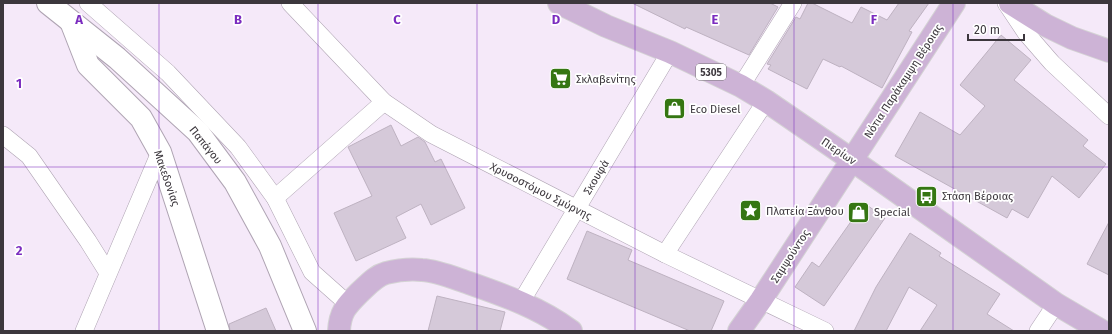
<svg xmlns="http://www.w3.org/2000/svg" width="1112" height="334" font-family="'Fira Sans',sans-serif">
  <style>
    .building { fill: #d5c9d9; stroke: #beb2c1 }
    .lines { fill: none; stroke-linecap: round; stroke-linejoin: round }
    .street-casing { stroke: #afa4b3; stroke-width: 18 }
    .secondary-casing { stroke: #afa4b3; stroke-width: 24 }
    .primary-casing { stroke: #d4d3d4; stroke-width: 24 }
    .street { stroke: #fff; stroke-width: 17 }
    .secondary { stroke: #fff; stroke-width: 22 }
    .primary { stroke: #cdb3d6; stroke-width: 22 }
    .grid { fill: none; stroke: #7b2cbf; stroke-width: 1; stroke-opacity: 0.55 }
    .labels { text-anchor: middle; stroke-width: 3.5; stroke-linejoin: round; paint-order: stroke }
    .shield { fill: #fff; stroke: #767377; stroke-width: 1 }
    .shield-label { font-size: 10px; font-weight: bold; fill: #3c373d }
    .poi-label { font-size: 11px; fill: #3c373d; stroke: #fff; text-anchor: start }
    .street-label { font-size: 11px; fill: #3c373d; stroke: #fff }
    .grid-label { font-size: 13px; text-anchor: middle; font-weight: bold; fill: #7b2cbf; stroke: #fff; stroke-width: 3.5; stroke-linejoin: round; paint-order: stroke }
  </style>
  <rect width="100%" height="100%" fill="#f5e9f9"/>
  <!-- building -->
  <g class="building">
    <polygon points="632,3 770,3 778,7 749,55 686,27 685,29"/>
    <polygon points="808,3 812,3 852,23 861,7 887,20 899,3 929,3 909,31 912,32 882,88 841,66 840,67 823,59 807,89 768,69 771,65 767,64 796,17 800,19"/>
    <polygon points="1001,35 1031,60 1014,80 1088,140 1083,146 1106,164 1079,198 1052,176 1028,218 1012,209 1007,218 895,156 920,112 960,135 985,106 960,85"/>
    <polygon points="391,125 401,146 418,137 425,142 435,162 441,159 465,208 431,225 421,204 396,217 406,238 356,261 334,213 372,196 348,147"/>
    <polygon points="864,203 885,218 824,306 795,287 812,262 819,267"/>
    <polygon points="1109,222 1109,275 1087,264"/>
    <polygon points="587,231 632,250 628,260 724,301 711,331 690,331 567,279"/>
    <polygon points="910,233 941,253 939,256 1000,294 987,314 1014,331 920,331 937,305 909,287 886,331 854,331 876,287"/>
    <polygon points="437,296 505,312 500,331 428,331"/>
    <polygon points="266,308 276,331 230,331 229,324"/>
  </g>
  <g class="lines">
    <defs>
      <g id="street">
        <polyline points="88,3 168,73 238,147 275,198 312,272 348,304"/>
        <polyline points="290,3 384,102 431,134 665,254 825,331"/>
        <polyline points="1006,3 1026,33 1052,63 1109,116"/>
        <polyline points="741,86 793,3"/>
        <polyline points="3,135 29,156 88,241 108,273"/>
        <polyline points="275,198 384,102"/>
        <polyline points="665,254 766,101"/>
        <polyline points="521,302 670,52"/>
        <polyline points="84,331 160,152"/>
        <polyline points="1038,331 1056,304"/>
      </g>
      <g id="secondary">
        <polyline points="48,3 117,58 198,132 235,182 270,246 305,331"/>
        <polyline points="72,24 88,65 141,118 160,152 218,331"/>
      </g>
      <g id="primary">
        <polyline points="559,3 606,26 670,52 741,86 766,101 852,160 1056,304 1102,331"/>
        <polyline points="1010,3 1045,25 1072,38 1109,51"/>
        <path d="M339,331c1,-19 7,-25 20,-38 9,-8 16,-17 27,-20 12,-3 25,-4 36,-3 16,1 32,8 47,13 37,13 71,25 102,48"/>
        <polyline points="739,331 761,300 954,3"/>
      </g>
    </defs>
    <!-- street casing -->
    <use href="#street" class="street-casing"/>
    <!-- secondary casing -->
    <use href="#secondary" class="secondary-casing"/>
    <!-- primary casing -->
    <use href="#primary" class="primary-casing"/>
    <!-- street -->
    <use href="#street" class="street"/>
    <!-- secondary -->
    <use href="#secondary" class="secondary"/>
    <!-- primary -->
    <use href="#primary" class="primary"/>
  </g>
  <!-- grid -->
  <path class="grid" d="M159,3v328M318,3v328M477,3v328M635,3v328M794,3v328M953,3v328M3,167h1106"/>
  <!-- icons -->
  <defs>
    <symbol id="supermarket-square" viewBox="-11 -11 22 22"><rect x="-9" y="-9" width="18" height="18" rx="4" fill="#357612" stroke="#fff"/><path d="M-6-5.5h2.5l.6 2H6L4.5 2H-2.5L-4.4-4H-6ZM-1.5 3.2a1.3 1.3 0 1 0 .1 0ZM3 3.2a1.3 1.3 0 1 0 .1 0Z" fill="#fff"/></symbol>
    <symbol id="shop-square" viewBox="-11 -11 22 22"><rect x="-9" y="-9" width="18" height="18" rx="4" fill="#357612" stroke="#fff"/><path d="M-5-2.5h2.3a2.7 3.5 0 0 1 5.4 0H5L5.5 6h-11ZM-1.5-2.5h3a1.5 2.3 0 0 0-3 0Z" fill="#fff"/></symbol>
    <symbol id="bus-square" viewBox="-11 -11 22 22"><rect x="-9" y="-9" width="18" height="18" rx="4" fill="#357612" stroke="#fff"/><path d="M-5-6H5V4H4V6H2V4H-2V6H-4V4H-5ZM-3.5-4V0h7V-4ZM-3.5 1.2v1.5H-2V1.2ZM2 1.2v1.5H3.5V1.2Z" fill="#fff"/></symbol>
    <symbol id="sight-square" viewBox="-11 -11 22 22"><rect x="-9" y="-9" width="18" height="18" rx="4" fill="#357612" stroke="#fff"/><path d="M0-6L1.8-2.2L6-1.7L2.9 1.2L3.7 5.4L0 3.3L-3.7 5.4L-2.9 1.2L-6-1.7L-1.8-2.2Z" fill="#fff"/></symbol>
  </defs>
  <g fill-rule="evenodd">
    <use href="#supermarket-square" x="548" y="66" width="25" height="25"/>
    <use href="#shop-square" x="662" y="96" width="25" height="25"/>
    <use href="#bus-square" x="914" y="184" width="25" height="25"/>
    <use href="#sight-square" x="738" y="198" width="25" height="25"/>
    <use href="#shop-square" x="846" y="200" width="25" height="25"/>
  </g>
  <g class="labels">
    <!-- shield labels -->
    <rect class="shield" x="696" y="64" width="30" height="16" rx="3"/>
    <g class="shield-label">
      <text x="711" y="76">5305</text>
    </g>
    <!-- poi labels -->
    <g class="poi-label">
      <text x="576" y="83">Σκλαβενίτης</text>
      <text x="690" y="113">Eco Diesel</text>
      <text x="942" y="200">Στάση Βέροιας</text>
      <text x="766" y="215">Πλατεία Ξάνθου</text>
      <text x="874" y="216">Special</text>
    </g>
    <!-- street labels -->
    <g class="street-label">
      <text transform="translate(903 81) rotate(-57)" y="4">Νότια Παράκαμψη Βέροιας</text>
      <text transform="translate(206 145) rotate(51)" y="4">Παπάγου</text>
      <text transform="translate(839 151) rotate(34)" y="4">Πιερίων</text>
      <text transform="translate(596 177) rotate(-59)" y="4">Σκουφά</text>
      <text transform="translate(167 178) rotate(71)" y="4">Μακεδονίας</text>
      <text transform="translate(541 191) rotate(27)" y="4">Χρυσοστόμου Σμύρνης</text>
      <text transform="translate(790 256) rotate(-57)" y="4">Σαμψούντος</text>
    </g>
  </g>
  <g class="grid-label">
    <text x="79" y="24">A</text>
    <text x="238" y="24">B</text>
    <text x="397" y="24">C</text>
    <text x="556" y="24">D</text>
    <text x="715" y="24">E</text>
    <text x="874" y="24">F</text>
    <text x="19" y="88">1</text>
    <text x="19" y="255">2</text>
  </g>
  <!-- border -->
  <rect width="1112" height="334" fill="none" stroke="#3c373d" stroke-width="8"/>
  <!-- scale -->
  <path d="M968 34v6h56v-6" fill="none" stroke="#3c373d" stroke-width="2"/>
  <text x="974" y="34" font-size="12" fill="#3c373d" stroke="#ffffff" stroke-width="3" paint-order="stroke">20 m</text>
</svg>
